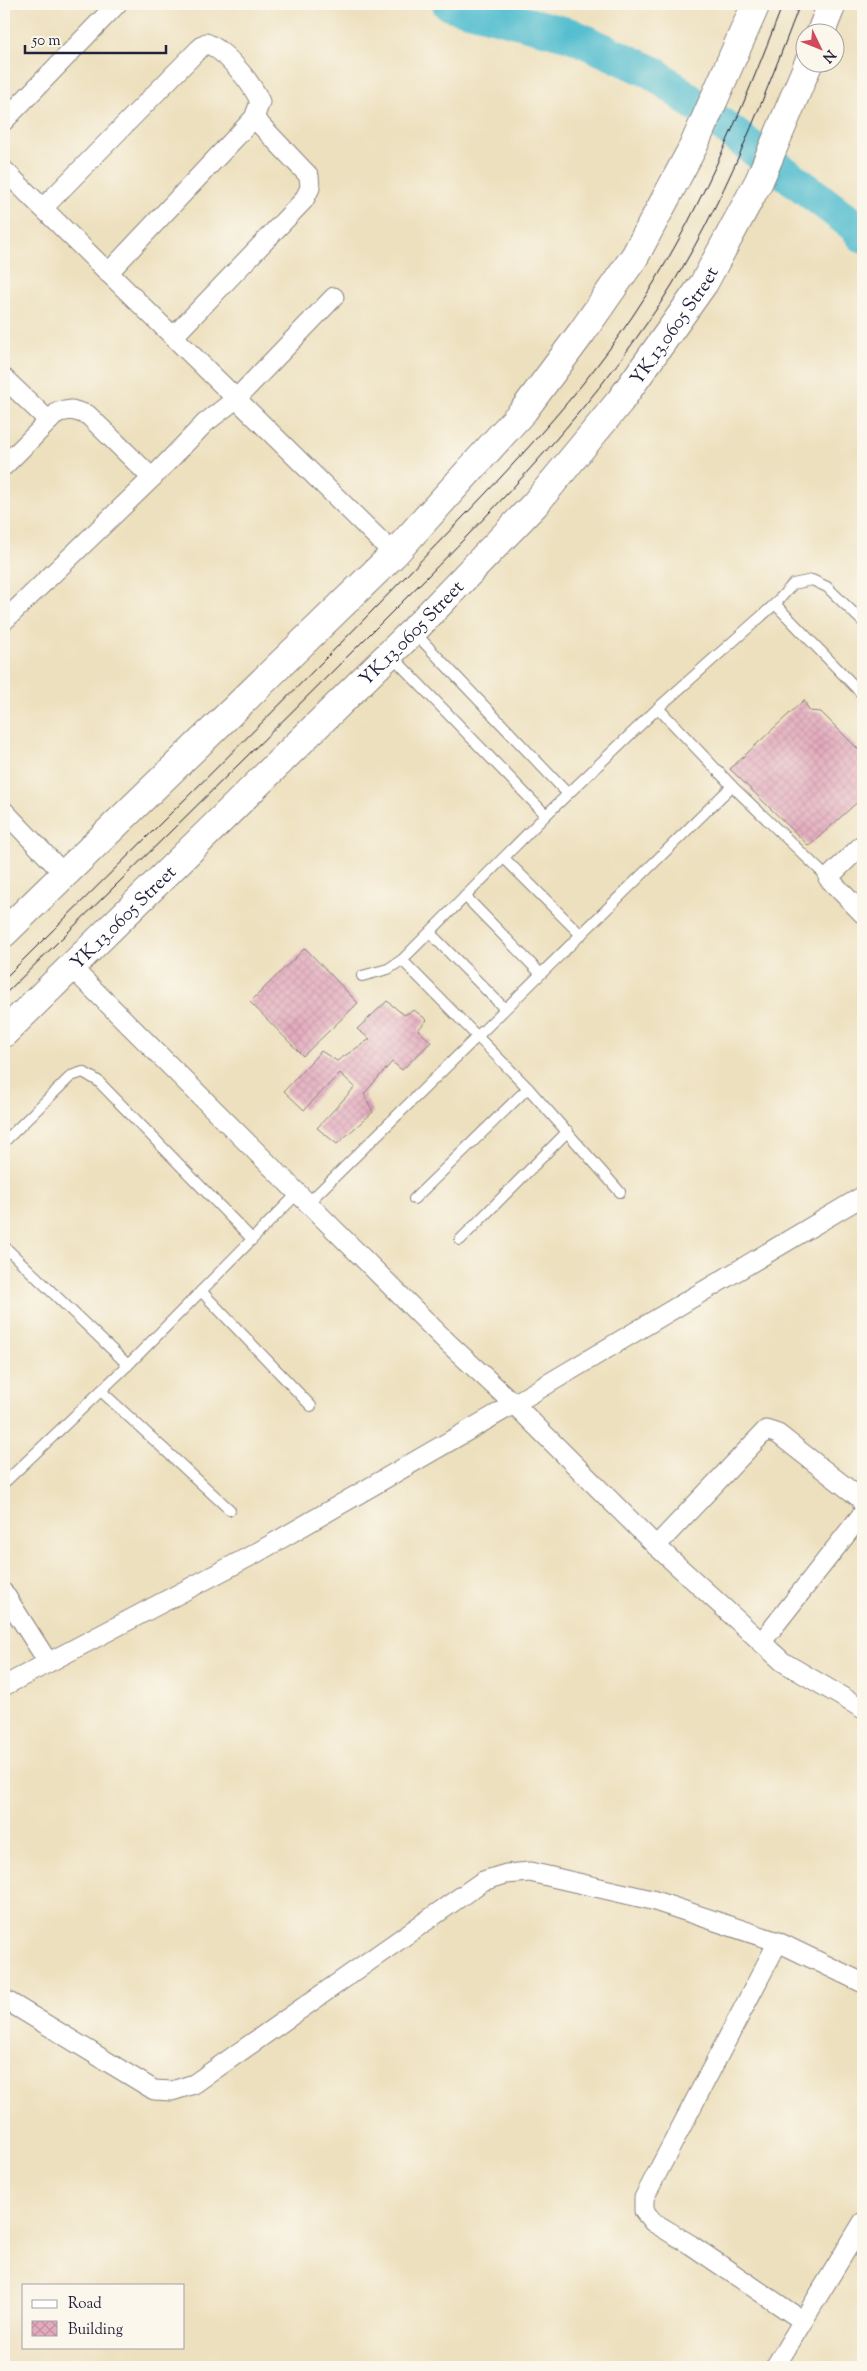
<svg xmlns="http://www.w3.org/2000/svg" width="867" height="2371" font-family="'Sorts Mill Goudy',serif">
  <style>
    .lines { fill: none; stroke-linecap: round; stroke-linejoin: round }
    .river { stroke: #53bdcf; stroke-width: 34 }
    .building { fill: url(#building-cross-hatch) }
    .lane-casing { stroke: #88817c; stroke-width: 12 }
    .street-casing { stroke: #88817c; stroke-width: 21 }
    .primary-casing { stroke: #88817c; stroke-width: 30 }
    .lane { stroke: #fff; stroke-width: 10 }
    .street { stroke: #fff; stroke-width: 19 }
    .primary { stroke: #fff; stroke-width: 28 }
    .tram { stroke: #22223b; stroke-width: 1 }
    .labels { text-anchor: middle; stroke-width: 4; stroke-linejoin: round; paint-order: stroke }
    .street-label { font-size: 19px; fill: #22223b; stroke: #fbf7ec }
  </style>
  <defs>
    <pattern id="building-cross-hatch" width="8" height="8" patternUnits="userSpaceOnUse" patternTransform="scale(1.25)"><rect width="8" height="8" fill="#e3aabd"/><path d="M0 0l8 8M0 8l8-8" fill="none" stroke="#c292a3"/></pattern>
  </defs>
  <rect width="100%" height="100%" fill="#fbf7ec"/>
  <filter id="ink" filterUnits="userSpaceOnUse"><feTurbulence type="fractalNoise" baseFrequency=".02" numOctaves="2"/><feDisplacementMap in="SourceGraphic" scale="10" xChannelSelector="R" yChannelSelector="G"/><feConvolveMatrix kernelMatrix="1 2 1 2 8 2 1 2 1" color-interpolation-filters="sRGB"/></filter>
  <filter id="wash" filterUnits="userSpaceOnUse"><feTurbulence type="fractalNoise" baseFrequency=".0096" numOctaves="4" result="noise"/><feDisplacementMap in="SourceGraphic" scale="20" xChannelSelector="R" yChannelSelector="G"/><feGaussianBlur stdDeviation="1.12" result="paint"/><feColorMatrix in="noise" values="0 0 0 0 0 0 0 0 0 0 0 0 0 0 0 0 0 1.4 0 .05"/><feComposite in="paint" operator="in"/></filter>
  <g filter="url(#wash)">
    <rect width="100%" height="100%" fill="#ede0be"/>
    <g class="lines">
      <!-- river -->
      <polyline class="river" points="449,4 571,35 654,73 856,227 863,236"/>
    </g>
    <g id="blocks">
      <!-- building -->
      <g class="building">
        <polygon points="804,700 809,711 821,712 863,754 863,797 809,846 730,769"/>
        <polygon points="305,948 358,1003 303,1056 250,1002"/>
        <polygon points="387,1001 404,1015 414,1010 427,1020 418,1030 431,1042 402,1070 392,1062 364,1094 373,1112 337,1144 317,1128 355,1087 340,1073 304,1110 284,1091 321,1051 337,1061 370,1039 357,1029"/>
      </g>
    </g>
  </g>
  <g filter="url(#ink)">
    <use href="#blocks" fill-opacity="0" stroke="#88817c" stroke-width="1"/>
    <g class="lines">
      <defs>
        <g id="lane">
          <polyline points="775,604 863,695"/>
          <polyline points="414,632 568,794"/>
          <polyline points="390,654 546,815"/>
          <polyline points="658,708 732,786 828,878"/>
          <polyline points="504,858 581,935"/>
          <polyline points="465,896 540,973"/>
          <polyline points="430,933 504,1008"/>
          <polyline points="402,960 528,1088 620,1192"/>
          <polyline points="362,976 388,969 402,960 546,815 658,708 775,604 793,584 812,580 827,587 863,622"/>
          <polyline points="4,1142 71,1076 83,1072 98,1081 252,1239"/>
          <polyline points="414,1199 528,1088"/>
          <polyline points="308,1203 732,786"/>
          <polyline points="460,1240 568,1131"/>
          <polyline points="4,1246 128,1365"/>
          <polyline points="201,1291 311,1406"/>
          <polyline points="101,1391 230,1510"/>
          <polyline points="4,1483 128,1365 298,1193"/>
        </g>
        <g id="street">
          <polyline points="4,121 117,4"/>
          <polyline points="4,170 394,554"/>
          <path d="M43,208l155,-158 8,-7c19,7 47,41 54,59l-6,16 -146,155"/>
          <polyline points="173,337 304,200 310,188 309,176 254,118"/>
          <polyline points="4,378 49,421 58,412 72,410 88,415 152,478 205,423 236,399 334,297"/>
          <polyline points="4,466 49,421"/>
          <polyline points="4,621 152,478"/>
          <polyline points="4,811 64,874"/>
          <polyline points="863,844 828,878 863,914"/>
          <polyline points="71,967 448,1343 514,1404 656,1546 783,1662 863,1709"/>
          <polyline points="656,1546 766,1430 778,1434 861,1499 863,1505"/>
          <polyline points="4,1593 48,1662"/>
          <polyline points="761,1643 863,1513"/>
          <polyline points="4,1686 258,1552 514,1404 863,1196"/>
          <polyline points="778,1942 644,2198 644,2211 653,2222 691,2245 803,2321"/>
          <polyline points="4,1999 154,2090 172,2091 194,2084 483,1881 506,1874 530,1872 652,1900 778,1942 863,1983"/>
          <polyline points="775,2367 863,2222"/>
        </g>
        <g id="primary">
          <polyline points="821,32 832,4"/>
          <polyline points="4,933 394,554 524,410 582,332 635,256 693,147 756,4"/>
          <path id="s1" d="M4,1033l409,-402 122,-127 85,-103 84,-118 55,-102 50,-119"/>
        </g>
      </defs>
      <!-- lane casing -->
      <use href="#lane" class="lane-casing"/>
      <!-- street casing -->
      <use href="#street" class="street-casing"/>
      <!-- primary casing -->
      <use href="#primary" class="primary-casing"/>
      <!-- lane -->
      <use href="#lane" class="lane"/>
      <!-- street -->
      <use href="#street" class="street"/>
      <!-- primary -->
      <use href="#primary" class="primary"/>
      <!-- tram -->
      <g class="tram">
        <path d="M4,979c135,-135 271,-267 403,-404 79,-82 161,-163 225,-258 65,-97 109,-204 151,-313"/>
        <path d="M4,995c120,-118 240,-235 359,-354 100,-100 203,-201 284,-318 68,-97 111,-209 153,-319"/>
      </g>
    </g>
  </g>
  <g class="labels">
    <!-- street labels -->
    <g class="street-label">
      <text dy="7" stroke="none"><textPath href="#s1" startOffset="976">YK_13_0605 Street</textPath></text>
      <text dy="7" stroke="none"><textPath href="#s1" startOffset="571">YK_13_0605 Street</textPath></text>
      <text dy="7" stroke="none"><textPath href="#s1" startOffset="166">YK_13_0605 Street</textPath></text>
    </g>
  </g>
  <!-- margin -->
  <rect width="867" height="2371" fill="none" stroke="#fbf7ec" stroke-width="20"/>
  <!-- legend -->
  <rect x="22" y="2284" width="162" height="65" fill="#fbf7ec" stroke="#a4a2a5"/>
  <rect x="32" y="2300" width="25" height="8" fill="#ffffff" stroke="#a4a2a5"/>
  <text x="68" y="2308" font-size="15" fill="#22223b">Road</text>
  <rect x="32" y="2321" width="25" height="15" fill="url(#building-cross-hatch)" stroke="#a4a2a5"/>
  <text x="68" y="2334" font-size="15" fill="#22223b">Building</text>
  <!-- north arrow -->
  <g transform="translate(820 48) rotate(133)"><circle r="24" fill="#fbf7ec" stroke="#a4a2a5"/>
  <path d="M0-4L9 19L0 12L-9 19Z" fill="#d1495b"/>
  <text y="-8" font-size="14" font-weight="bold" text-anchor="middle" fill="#22223b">N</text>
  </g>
  <!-- scale -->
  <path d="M25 45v8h141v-8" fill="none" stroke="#22223b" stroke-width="2.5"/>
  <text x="32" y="45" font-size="15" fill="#22223b" stroke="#fbf7ec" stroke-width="4" paint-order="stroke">50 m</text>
</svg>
